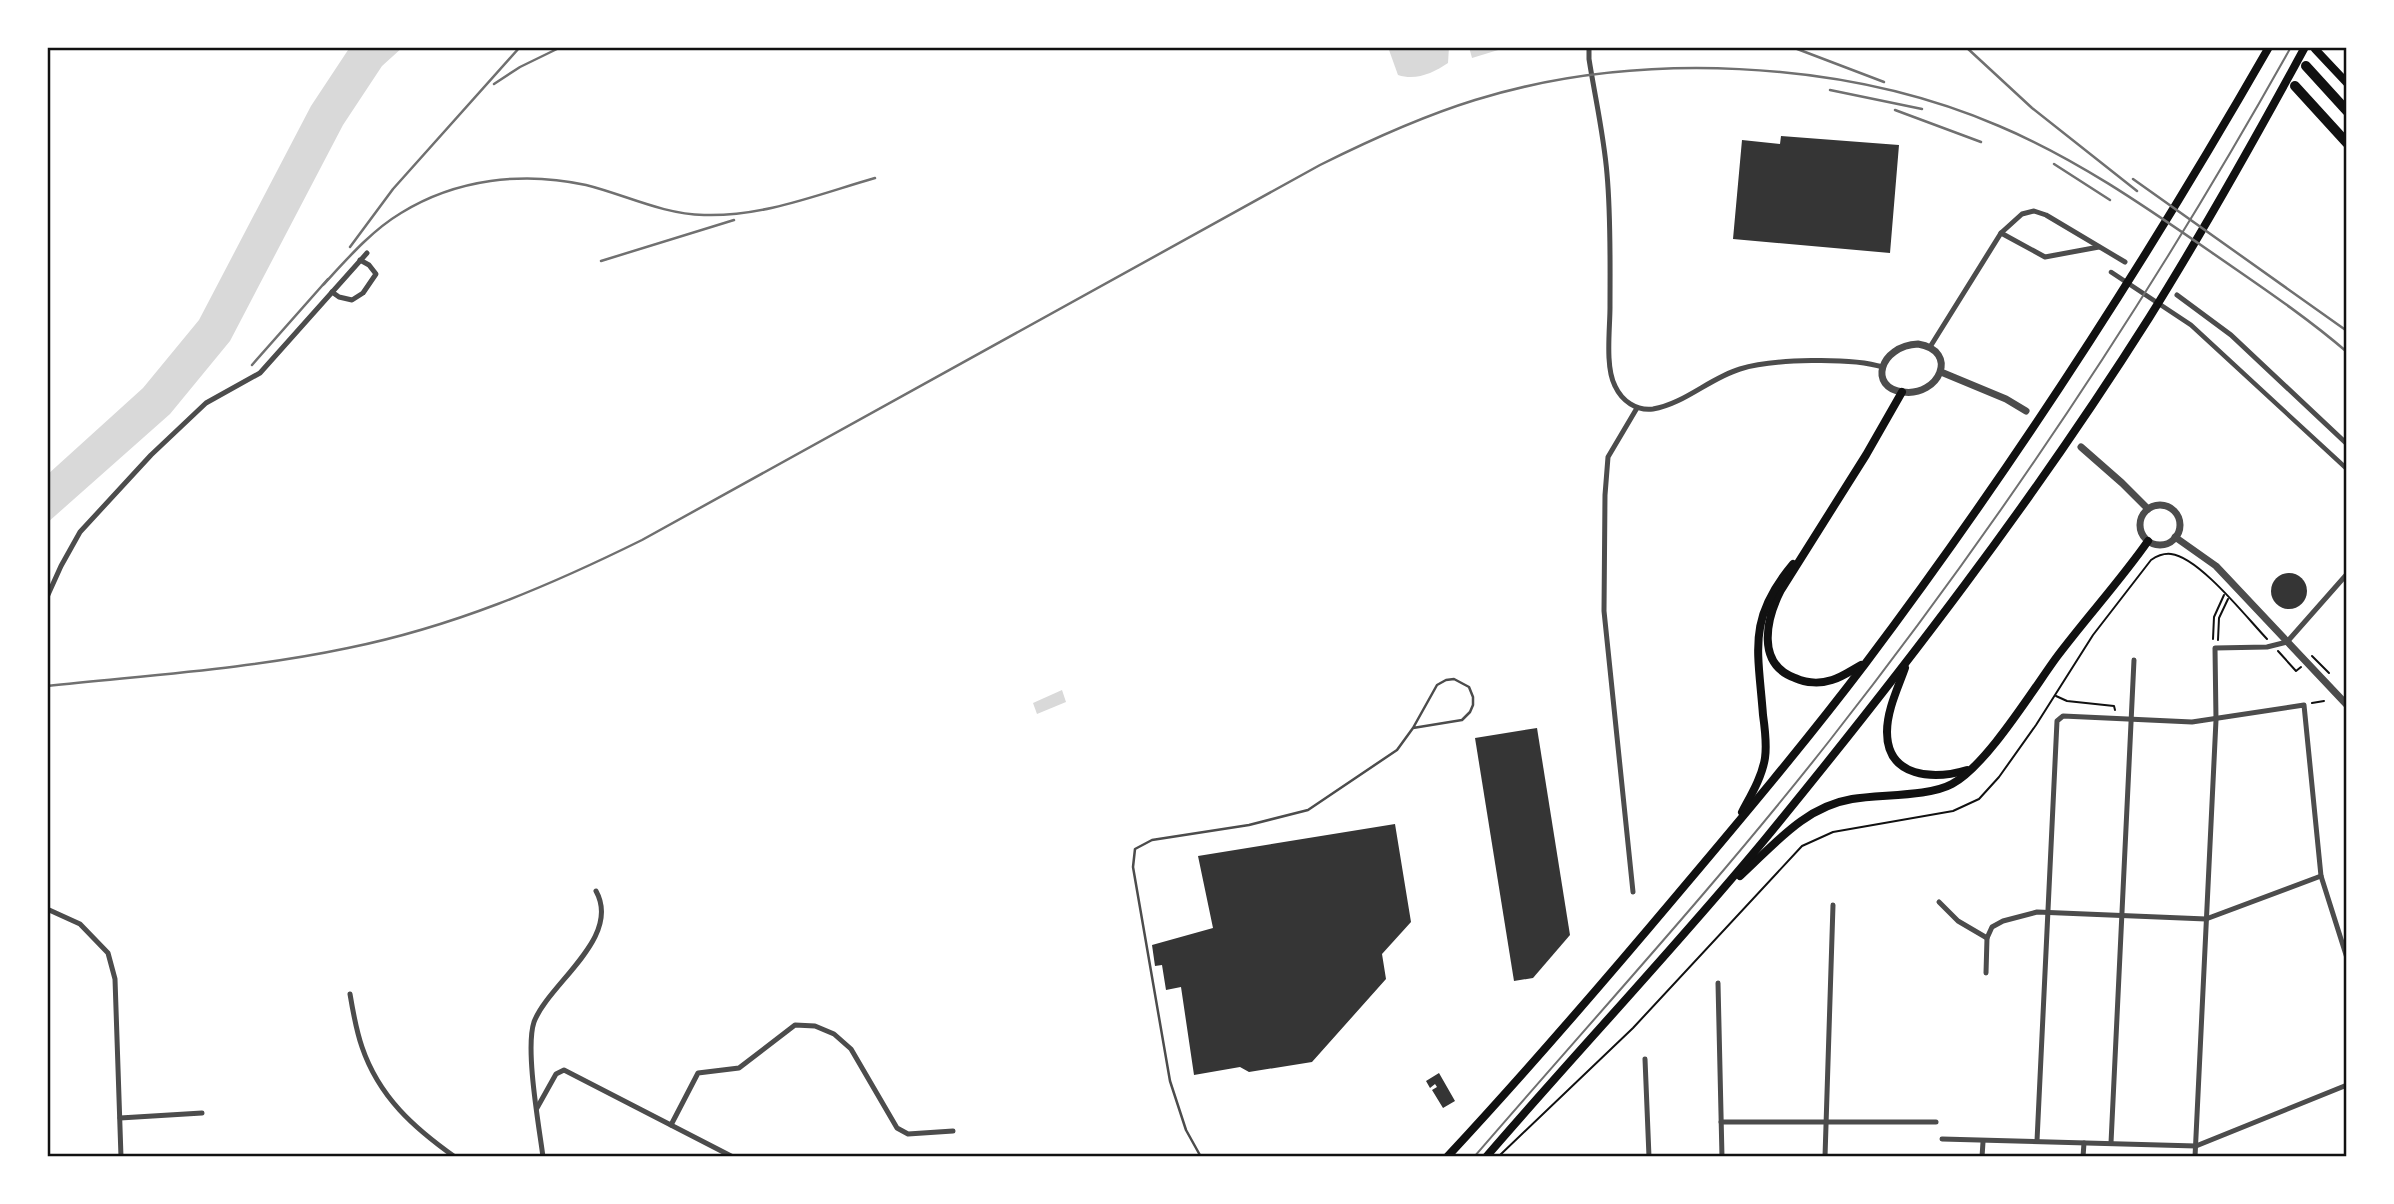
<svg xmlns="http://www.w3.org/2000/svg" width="2394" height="1204" font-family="Quicksand,sans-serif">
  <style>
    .water { fill: #d9d9d9 }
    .building { fill: #353535 }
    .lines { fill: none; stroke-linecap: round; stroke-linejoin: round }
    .path { stroke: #111; stroke-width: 2 }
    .service { stroke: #4c4c4c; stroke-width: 2.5 }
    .pedestrian { stroke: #4c4c4c; stroke-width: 4.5 }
    .minor { stroke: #4c4c4c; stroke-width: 5 }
    .tertiary { stroke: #4c4c4c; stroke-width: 7 }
    .secondary { stroke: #111; stroke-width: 8 }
    .motorway { stroke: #111; stroke-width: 10 }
    .tram { stroke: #707070; stroke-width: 2 }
    .rail { stroke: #707070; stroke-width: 2.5 }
    .neatline { fill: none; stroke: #111; stroke-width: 2.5 }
  </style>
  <rect width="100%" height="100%" fill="#fff"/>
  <!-- water -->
  <g class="water">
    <polygon points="350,47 403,47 382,66 343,125 230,341 170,414 47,523 47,475 143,388 199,320 311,106"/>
    <path d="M1393,47h56l-1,16c-15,10 -32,18 -50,12l-9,-25z"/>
    <polygon points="1469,47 1508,47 1472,58"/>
    <polygon points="1062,690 1066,702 1037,714 1033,703"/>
  </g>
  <!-- building -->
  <g class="building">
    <polygon points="1781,136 1899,145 1890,253 1733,239 1742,140 1780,144"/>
    <circle cx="2289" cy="591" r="18"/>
    <polygon points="1537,728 1570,935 1533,978 1514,981 1475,738"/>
    <polygon points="1395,824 1411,922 1382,954 1386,979 1312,1062 1249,1072 1240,1067 1194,1075 1181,987 1166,990 1162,965 1155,966 1152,945 1213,928 1198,856"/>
    <polygon points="1439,1073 1455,1101 1443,1108 1432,1090 1437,1087 1435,1084 1430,1088 1426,1081"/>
  </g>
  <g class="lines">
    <!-- path -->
    <g class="path">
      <polyline points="2213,639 2214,617 2224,595"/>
      <polyline points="2218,640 2219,618 2228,599"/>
      <polyline points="2278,651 2296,671 2301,667"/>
      <polyline points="2312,656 2329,673"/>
      <polyline points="2056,696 2067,701 2114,706 2115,710"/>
      <polyline points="2312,703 2324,701"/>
      <path d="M1499,1156l134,-128 169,-182 31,-14 120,-21 26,-12 20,-22 37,-52 57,-90 58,-75c6,-4 12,-7 20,-6 28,3 76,64 96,85"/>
    </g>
    <!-- service -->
    <polyline class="service" points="1201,1157 1186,1130 1170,1081 1133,867 1135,849 1152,840 1249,825 1308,810 1397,750 1413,728 1437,685 1446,680 1454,679 1469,687 1473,697 1473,705 1470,712 1462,720 1413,728"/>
    <!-- pedestrian -->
    <polyline class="pedestrian" points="2111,272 2191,325 2347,469"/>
    <!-- minor -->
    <g class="minor">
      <path d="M1589,47v12c6,38 15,77 18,115 4,44 3,89 3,133 0,22 -5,60 5,79 7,15 21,25 38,23 31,-5 57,-31 87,-40 33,-10 110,-12 143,-2"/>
      <polyline points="2001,233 2045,257 2099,247"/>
      <polyline points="332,292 339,297 352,300 363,293 376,274 369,265 360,260"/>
      <polyline points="2177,295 2231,335 2347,444"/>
      <polyline points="1930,347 2001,233 2022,214 2034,211 2046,215 2125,262"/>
      <polyline points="47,597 61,566 80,532 151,455 206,403 260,373 367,253"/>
      <polyline points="1633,892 1604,611 1605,495 1608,457 1637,408"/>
      <polyline points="1939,902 1958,921 1987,938"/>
      <polyline points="47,909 80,924 108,953 115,979 121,1157"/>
      <polyline points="1986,973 1987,938 1992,927 2003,921 2037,912 2206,919 2321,876"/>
      <polyline points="1718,983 1722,1157"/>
      <path d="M350,994c3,18 6,36 12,53 17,50 52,81 93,110"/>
      <polyline points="1645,1059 1649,1157"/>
      <polyline points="537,1108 556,1074 564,1070 733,1157"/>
      <polyline points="120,1118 202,1113"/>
      <polyline points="1721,1122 1936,1122"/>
      <polyline points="671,1125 698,1073 739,1068 795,1025 815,1026 834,1034 851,1049 897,1128 908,1134 953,1131"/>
      <polyline points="1942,1139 2196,1146 2347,1085"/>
      <polyline points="2037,1141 2057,721 2063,716 2192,722 2304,705 2321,876 2347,958"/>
      <polyline points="2111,1143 2134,660"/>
      <path d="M543,1157c-4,-31 -18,-108 -9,-135 15,-39 88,-84 62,-131"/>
      <polyline points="1825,1157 1833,905"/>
      <polyline points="1982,1157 1983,1142"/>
      <polyline points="2083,1157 2084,1143"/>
      <polyline points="2195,1157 2216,720 2215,648 2267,647 2287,642 2347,574"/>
    </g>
    <!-- tertiary -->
    <g class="tertiary">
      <path d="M1918,344c42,7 21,53 -15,48 -35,-4 -24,-46 15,-48z"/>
      <polyline points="1941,372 2006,399 2026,411"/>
      <polyline points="2081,447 2122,483 2148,509"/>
      <circle cx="2160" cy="525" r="20"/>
      <polyline points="2175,537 2216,566 2347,705"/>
    </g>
    <!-- secondary -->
    <g class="secondary">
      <polyline points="2315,49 2347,83"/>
      <path d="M1861,665c-9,5 -19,12 -29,15 -12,4 -26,3 -37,-2 -39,-14 -29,-59 -14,-88l85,-135 36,-63"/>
      <path d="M1905,668c-7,20 -18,42 -18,64 0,46 47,48 80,38"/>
      <path d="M1742,812c9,-17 20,-35 23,-54 2,-14 0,-29 -2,-43 -5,-66 -16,-96 30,-151"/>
      <path d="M1740,876c34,-31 64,-69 112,-77 28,-5 76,-2 100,-15 34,-18 80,-93 104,-126 30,-40 64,-77 92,-117"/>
      <path d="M1447,1157c79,-85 155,-173 229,-261 65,-77 129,-153 189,-232 146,-194 283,-406 404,-617"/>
      <path d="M1486,1157c92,-107 190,-210 280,-319 136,-166 268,-338 383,-520 55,-88 106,-179 156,-271"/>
    </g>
    <!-- motorway -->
    <g class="motorway">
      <polyline points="2306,66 2347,111"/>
      <polyline points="2295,86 2347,143"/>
    </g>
    <!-- tram -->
    <path class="tram" d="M1474,1157c119,-138 243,-273 356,-417 172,-219 325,-450 461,-693"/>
    <!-- rail -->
    <g class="rail">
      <polyline points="1792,47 1884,82"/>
      <polyline points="1966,47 2032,108 2137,191"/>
      <polyline points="494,84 520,67 561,47"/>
      <polyline points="1830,90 1922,109"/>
      <polyline points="1895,110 1981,142"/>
      <polyline points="2054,164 2110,200"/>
      <polyline points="2133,179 2347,331"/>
      <polyline points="350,247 393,189 520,47"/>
      <polyline points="601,261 734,220"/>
      <path d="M323,285c24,-26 48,-54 78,-72 55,-34 122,-42 185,-28 40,10 76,29 118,30 59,2 115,-21 171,-37"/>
      <polyline points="252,365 328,279"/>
      <path d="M47,686c101,-11 202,-17 301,-38 104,-21 199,-61 294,-108l678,-375c50,-25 100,-48 155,-65 162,-50 368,-41 524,26 76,32 144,79 212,126 46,32 93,63 136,100"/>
    </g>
  </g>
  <!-- border -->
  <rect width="2394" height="1204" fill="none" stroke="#ffffff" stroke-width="98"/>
  <rect x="49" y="49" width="2296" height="1106" class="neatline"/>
</svg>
